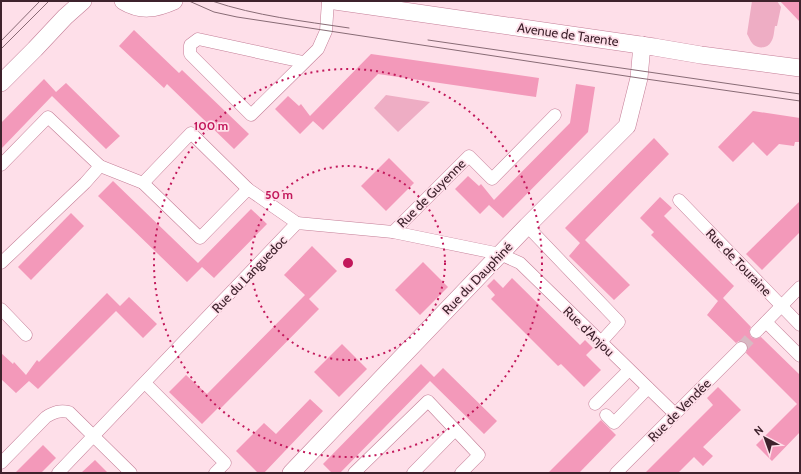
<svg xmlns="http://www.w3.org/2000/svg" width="801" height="474" font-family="Cabin,sans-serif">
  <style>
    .green { fill: #eeadc4 }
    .building { fill: #f399ba }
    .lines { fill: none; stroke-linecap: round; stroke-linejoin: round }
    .street-tunnel { stroke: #d8b9c3; stroke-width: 12; stroke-dasharray: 12 6; stroke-linecap: butt }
    .street-casing { stroke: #c47e97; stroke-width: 13 }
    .secondary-casing { stroke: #c47e97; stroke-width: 18 }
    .street { stroke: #fff; stroke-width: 12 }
    .secondary { stroke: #fff; stroke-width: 17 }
    .tram { stroke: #886b75; stroke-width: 1 }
    .ring { fill: none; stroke: #c2185b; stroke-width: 2; stroke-dasharray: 2 4 }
    .labels { text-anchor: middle; stroke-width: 3.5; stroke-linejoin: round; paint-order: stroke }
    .street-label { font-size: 13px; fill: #3e222c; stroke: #fedfe9 }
    .centre { fill: #c2185b; stroke: #fedfe9; stroke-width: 2 }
    .ring-label { font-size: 12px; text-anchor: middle; font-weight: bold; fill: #c2185b; stroke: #fedfe9; stroke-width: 3.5; stroke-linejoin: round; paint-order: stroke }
  </style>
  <rect width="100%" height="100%" fill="#fedfe9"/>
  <!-- green -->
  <g class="green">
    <path d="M752,1h25l4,6 -4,19h-2c-1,5 -1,12 -4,16 -3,6 -12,7 -17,3 -3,-2 -5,-8 -7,-11z"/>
    <polygon points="386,95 430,102 398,132 374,108"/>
  </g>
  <!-- building -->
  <g class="building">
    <polygon points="780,1 800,1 800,22"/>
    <polygon points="134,30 179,73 182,70 249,134 234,149 167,84 164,88 119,46"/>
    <polygon points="371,54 539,78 536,97 378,74 323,130 313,121 300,134 275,109 288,96 299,106 301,104 310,116"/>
    <polygon points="44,79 56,92 66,83 120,136 106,149 52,96 1,149 1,123"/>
    <polygon points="576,84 595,87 588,132 503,218 489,205 480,214 455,189 468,176 479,186 481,184 494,200 570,123"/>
    <polygon points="753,111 800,118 800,142 795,142 794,146 779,144 767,156 753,142 733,162 718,147"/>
    <polygon points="654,138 669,154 585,240 630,285 614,300 569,256 580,243 565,228"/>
    <polygon points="389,158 414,183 386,211 361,186"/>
    <polygon points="113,181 198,263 251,209 267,224 214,278 202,267 187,282 98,196"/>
    <polygon points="660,197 672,208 664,216 734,286 723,298 751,327 749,331 751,337 755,339 761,337 800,375 800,432 772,461 756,445 797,404 746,353 748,346 746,342 739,341 736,343 707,315 718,301 651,235 654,232 640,218"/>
    <polygon points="800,201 800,232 762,270 746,254"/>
    <polygon points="71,213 84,226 31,280 18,267"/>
    <polygon points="312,246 337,271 309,299 319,309 220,409 219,407 202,424 169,392 186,375 207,394 305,295 284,275"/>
    <polygon points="423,262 448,287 420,315 395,290"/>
    <polygon points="512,278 580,345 585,340 593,348 586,355 601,370 584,387 561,364 558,366 491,299 495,295 487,286 494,279 503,288"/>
    <polygon points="107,293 120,306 129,297 157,324 143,338 116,311 38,389 29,381 16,393 1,379 1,353 13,364 14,362 26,375 37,360 39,362"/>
    <polygon points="342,344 367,369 339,397 314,372"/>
    <polygon points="421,364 434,377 443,368 497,421 484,434 430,381 340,473 332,473 323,464"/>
    <polygon points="718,387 741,410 703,447 713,456 703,466 694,457 678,473 645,473 713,405 707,398"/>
    <polygon points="310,399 323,411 264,473 258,473 236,451 264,423 276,434"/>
    <polygon points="601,420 616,435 579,473 548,473"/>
    <polygon points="43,445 56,458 41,473 15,473"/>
    <polygon points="95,460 108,473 81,473"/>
  </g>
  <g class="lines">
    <!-- street-tunnel -->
    <polyline class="street-tunnel" points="741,348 756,332"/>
    <defs>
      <g id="street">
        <polyline points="303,62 198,39 190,45 190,54 251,115 318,49 326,31 328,1"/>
        <polyline points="1,165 48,117 100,166 143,183 200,238 248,189 297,223"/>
        <polyline points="143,183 191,133 248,189"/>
        <polyline points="679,200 800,325"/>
        <polyline points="527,226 619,322 601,342"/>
        <polyline points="393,232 469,156 492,179 555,115"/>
        <polyline points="1,263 85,183 100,166"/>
        <polyline points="1,309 26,335"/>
        <polyline points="766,322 800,356"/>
        <polyline points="756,332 800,287"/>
        <polyline points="145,383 225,463 215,473"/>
        <polyline points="595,404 629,370"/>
        <polyline points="606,415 614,423 648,388"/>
        <path d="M1,463l45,-46c8,-5 14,-7 23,-5l62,61"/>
        <polyline points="58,473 297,223 393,232 500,254 520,263 675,414"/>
        <polyline points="354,473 428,401 479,455 461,473"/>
        <polyline points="413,473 455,430"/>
        <polyline points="616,473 741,348"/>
      </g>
      <g id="secondary">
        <path d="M123,1c18,11 33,8 51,0"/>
        <polyline points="335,1 654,47 701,55 800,68"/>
        <polyline points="1,83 35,49 65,17 83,1"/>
        <polyline points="291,473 527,226 627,126 639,78 642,45"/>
      </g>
    </defs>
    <!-- street casing -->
    <use href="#street" class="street-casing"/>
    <!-- secondary casing -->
    <use href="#secondary" class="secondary-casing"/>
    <!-- street -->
    <use href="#street" class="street"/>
    <!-- secondary -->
    <use href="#secondary" class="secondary"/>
    <!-- tram -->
    <g class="tram">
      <polyline points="189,1 214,12 237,17 639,78 800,101"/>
      <path d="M212,1c44,15 91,20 137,27"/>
      <polyline points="428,40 800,94"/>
      <polyline points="1,41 40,1"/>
      <polyline points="1,49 49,1"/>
    </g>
  </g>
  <!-- distance rings -->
  <g class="ring">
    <circle cx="348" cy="263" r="97"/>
    <circle cx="348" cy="263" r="194"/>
  </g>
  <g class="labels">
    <!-- street labels -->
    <g class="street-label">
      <text transform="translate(568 34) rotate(8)" y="5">Avenue de Tarente</text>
      <text transform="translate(431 193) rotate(-45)" y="5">Rue de Guyenne</text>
      <text transform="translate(739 262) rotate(46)" y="5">Rue de Touraine</text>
      <text transform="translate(249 274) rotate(-46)" y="5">Rue du Languedoc</text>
      <text transform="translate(477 278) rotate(-46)" y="5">Rue du Dauphiné</text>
      <text transform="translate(589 331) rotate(44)" y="5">Rue d'Anjou</text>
      <text transform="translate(679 410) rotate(-45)" y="5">Rue de Vendée</text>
    </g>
  </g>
  <circle cx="348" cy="263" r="6" class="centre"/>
  <g class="ring-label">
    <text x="211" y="130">100 m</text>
    <text x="279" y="199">50 m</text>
  </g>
  <!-- border -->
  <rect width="801" height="474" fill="none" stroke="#3e222c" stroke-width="4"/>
  <!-- north arrow -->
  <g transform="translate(765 438) rotate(319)" stroke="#fedfe9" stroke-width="3" paint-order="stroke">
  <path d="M0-3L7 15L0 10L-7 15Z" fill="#3e222c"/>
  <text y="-6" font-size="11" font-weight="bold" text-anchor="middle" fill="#3e222c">N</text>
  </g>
</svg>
